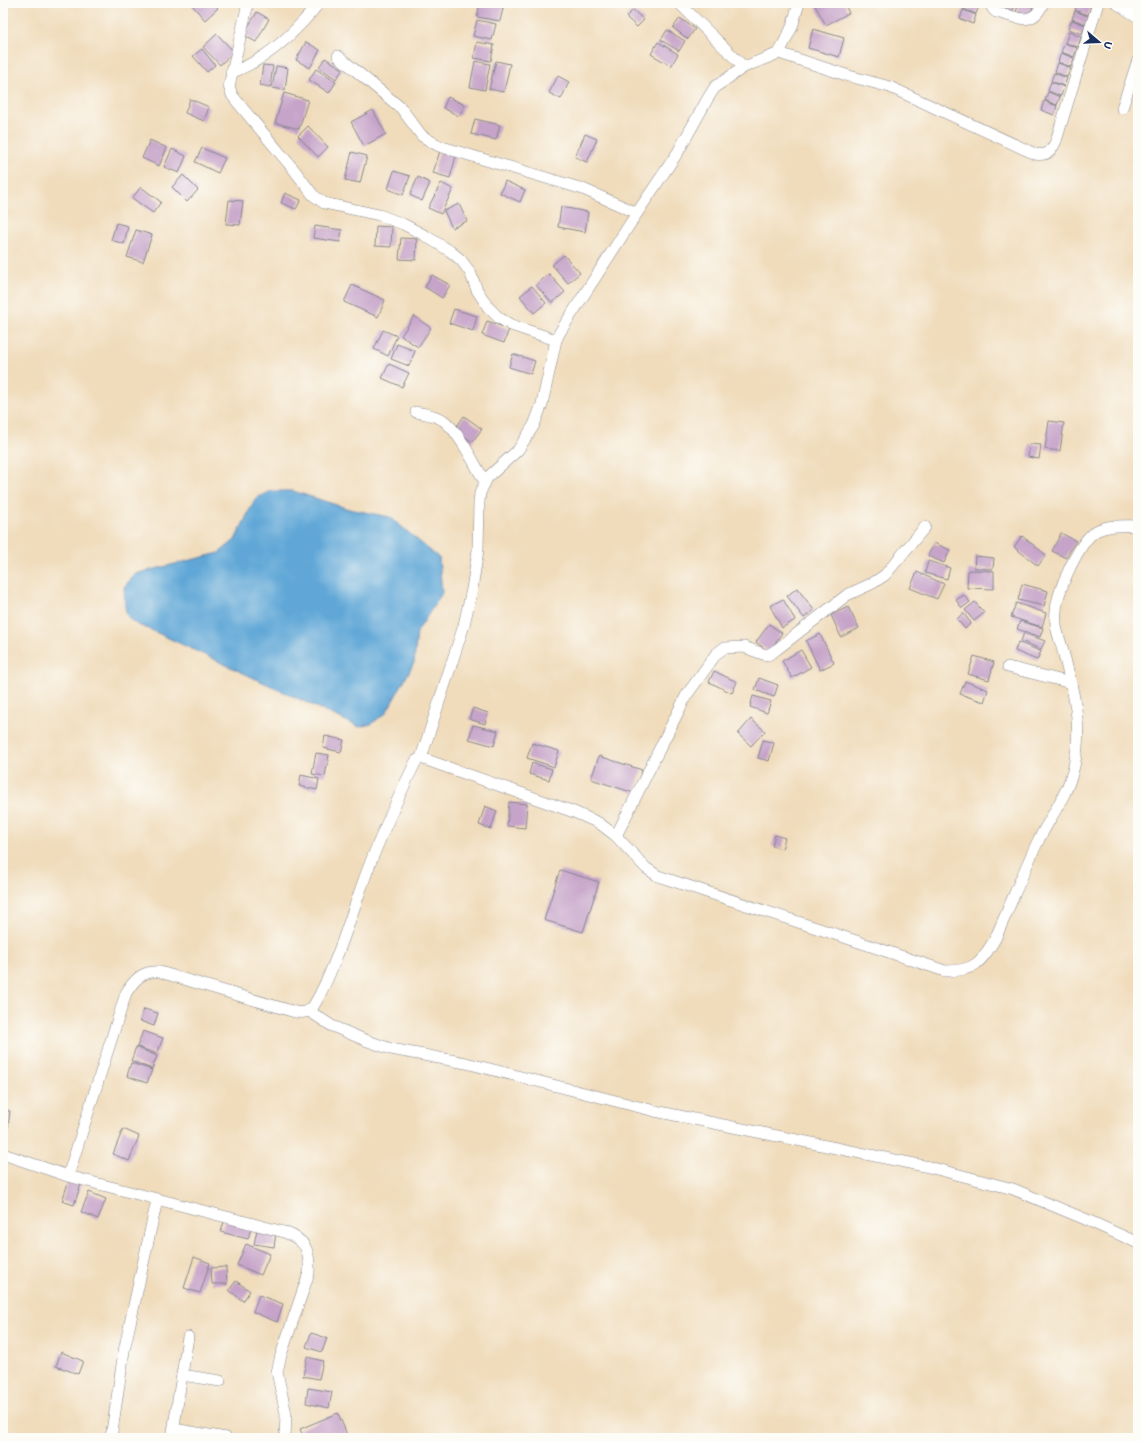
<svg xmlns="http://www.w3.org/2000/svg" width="1141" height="1441" font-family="Itim,sans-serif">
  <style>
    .water { fill: #60a7d7; stroke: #3e6b9a }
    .building { fill: #c6a3c9 }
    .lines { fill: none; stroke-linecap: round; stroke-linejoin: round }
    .street-casing { stroke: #86868c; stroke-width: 12 }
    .street { stroke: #fff; stroke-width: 11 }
  </style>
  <rect width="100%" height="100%" fill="#fdfcf7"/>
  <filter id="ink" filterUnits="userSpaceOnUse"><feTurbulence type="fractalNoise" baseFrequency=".025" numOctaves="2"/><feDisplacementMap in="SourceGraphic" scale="8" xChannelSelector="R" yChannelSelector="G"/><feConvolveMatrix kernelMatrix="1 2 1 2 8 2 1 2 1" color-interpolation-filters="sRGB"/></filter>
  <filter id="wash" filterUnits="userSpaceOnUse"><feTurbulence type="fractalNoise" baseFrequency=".012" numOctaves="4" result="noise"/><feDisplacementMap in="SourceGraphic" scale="16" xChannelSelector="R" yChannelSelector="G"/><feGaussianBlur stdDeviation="0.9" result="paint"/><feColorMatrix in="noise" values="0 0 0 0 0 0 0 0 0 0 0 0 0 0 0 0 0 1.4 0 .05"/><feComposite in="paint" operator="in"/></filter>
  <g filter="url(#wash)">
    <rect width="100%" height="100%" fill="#f0dcbb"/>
    <!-- water -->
    <path class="water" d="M270,491h23l56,18 41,8 49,41 3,35 -25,39 -3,31 -28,50 -15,11 -12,3 -210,-98c-28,-9 -23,-16 -25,-42l11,-13 84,-21 16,-13 20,-41z"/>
    <g id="blocks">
      <!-- building -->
      <g class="building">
        <polygon points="190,3 213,3 218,8 205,20"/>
        <polygon points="480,3 504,4 500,21 477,17"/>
        <polygon points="844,3 849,13 826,25 814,4"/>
        <polygon points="966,3 972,3 979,6 976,14 963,9"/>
        <polygon points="1001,3 1016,3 1013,11 1000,6"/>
        <polygon points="1019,3 1033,7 1029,16 1016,12"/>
        <polygon points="1078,3 1083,3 1091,6 1088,15 1075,10"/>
        <polygon points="633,10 644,20 637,27 626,17"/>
        <polygon points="963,10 976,15 973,24 960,19"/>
        <polygon points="1075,11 1088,16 1085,24 1072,19"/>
        <polygon points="257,12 269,19 256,42 243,35"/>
        <polygon points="680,18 695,29 688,39 673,28"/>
        <polygon points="477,20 496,24 492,40 473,36"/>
        <polygon points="1072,20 1085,25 1082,34 1068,29"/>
        <polygon points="813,29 844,38 839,57 808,48"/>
        <polygon points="667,30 685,41 679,51 661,40"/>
        <polygon points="1069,32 1081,37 1078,47 1065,43"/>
        <polygon points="217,34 234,52 220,65 203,47"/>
        <polygon points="306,42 320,50 310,68 296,60"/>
        <polygon points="477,42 494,45 491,61 474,58"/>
        <polygon points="658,42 678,54 671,66 651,54"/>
        <polygon points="1065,43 1077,48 1074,57 1061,52"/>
        <polygon points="202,49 215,65 207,72 193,56"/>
        <polygon points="1061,53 1074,58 1071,67 1058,62"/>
        <polygon points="325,58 343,69 336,79 319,67"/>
        <polygon points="475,61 490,64 485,90 470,87"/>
        <polygon points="496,61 510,64 504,92 489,89"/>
        <polygon points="1058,63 1071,68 1067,77 1055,72"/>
        <polygon points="263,65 273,66 270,87 260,85"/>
        <polygon points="276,66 288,68 285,90 272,88"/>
        <polygon points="316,69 336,82 329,93 309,80"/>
        <polygon points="1054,73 1067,78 1064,86 1051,81"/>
        <polygon points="558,76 569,82 561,99 549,93"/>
        <polygon points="1051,82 1064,87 1061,96 1048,91"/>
        <polygon points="1048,92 1060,97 1057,105 1045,100"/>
        <polygon points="284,93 308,100 299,129 275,123"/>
        <polygon points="448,97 465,105 459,116 443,108"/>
        <polygon points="190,99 209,107 204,121 185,113"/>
        <polygon points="1044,101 1057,106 1054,115 1041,110"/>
        <polygon points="373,110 386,134 364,146 351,122"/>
        <polygon points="475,119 500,125 496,140 471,134"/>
        <polygon points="308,126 328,147 318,157 298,136"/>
        <polygon points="585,134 597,139 587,162 575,157"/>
        <polygon points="150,140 167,148 159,166 142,158"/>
        <polygon points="202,148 225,158 218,173 195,162"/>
        <polygon points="172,149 186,156 179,173 164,167"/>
        <polygon points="440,151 456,156 450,178 433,173"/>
        <polygon points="352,152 367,156 360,183 345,180"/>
        <polygon points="394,171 410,176 403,195 388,189"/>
        <polygon points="183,175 198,190 187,202 172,187"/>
        <polygon points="418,177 430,183 422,201 410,195"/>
        <polygon points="505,181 525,190 520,202 500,193"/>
        <polygon points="441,183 453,189 441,214 428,208"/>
        <polygon points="141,187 161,202 153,213 132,198"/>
        <polygon points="285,193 301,200 296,209 281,203"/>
        <polygon points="229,200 243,201 240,225 226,224"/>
        <polygon points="459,204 467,221 452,228 444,211"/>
        <polygon points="561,207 588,212 585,232 558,227"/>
        <polygon points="116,223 128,226 124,244 111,240"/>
        <polygon points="315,226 342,230 340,242 313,238"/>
        <polygon points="376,226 392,227 391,247 375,246"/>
        <polygon points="136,230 152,235 143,262 127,257"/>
        <polygon points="401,238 417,239 416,260 399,259"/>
        <polygon points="564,255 580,273 568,283 552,265"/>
        <polygon points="549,274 565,292 552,303 536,285"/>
        <polygon points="432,275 450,285 442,298 425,287"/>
        <polygon points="352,285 385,300 378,317 344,302"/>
        <polygon points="532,286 546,303 534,313 520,296"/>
        <polygon points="454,309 477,316 473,331 449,323"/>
        <polygon points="414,316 431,328 418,347 401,336"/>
        <polygon points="487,321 509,329 504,343 482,335"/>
        <polygon points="383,330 397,336 388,356 374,349"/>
        <polygon points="397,344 415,351 409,366 391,359"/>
        <polygon points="513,354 535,361 531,374 509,367"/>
        <polygon points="389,364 409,373 402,387 382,378"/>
        <polygon points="464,416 482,429 472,442 455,429"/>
        <polygon points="1049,421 1064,423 1060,451 1045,449"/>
        <polygon points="1030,444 1041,445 1039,459 1028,457"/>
        <polygon points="1061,533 1076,541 1066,558 1052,551"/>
        <polygon points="1022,536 1046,555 1038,566 1014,547"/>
        <polygon points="934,543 950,550 944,563 928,556"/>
        <polygon points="975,556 994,558 993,569 974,568"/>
        <polygon points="928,561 950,568 947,579 925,573"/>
        <polygon points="968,570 994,571 994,589 967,588"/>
        <polygon points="917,572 944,584 937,599 910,588"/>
        <polygon points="1022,584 1048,591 1044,606 1018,600"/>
        <polygon points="797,588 814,610 804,618 787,596"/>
        <polygon points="964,595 970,602 962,608 956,600"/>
        <polygon points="783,599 795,620 782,628 770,606"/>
        <polygon points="975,602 984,613 974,621 965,610"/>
        <polygon points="1016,603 1046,613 1042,627 1011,617"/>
        <polygon points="848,607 859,628 841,637 831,615"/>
        <polygon points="963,613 971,623 965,629 957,619"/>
        <polygon points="1020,621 1043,628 1040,637 1017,629"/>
        <polygon points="769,624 782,633 769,652 756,642"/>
        <polygon points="1024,633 1045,641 1041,649 1021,641"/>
        <polygon points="820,634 834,663 820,670 806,641"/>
        <polygon points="1018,642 1041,651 1037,660 1015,651"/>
        <polygon points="801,650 811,667 792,678 782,661"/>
        <polygon points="974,656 994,662 989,680 968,674"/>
        <polygon points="714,671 737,682 732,693 709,682"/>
        <polygon points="759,678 778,685 774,697 755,690"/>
        <polygon points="965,681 988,690 984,702 960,694"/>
        <polygon points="753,696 771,701 767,713 750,707"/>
        <polygon points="473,708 488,713 485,724 469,719"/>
        <polygon points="751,719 765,731 751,746 738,734"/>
        <polygon points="473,725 498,731 494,746 469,739"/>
        <polygon points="325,736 344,740 341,752 323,748"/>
        <polygon points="763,740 774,743 769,761 758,758"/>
        <polygon points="532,743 559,751 554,767 527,758"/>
        <polygon points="316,753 329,755 325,776 312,774"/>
        <polygon points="599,756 642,770 634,793 591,779"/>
        <polygon points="532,763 552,769 549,780 529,774"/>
        <polygon points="301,775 319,779 317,790 299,786"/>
        <polygon points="509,802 527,804 525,828 507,826"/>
        <polygon points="485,806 497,811 491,829 479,825"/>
        <polygon points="775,835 785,838 782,849 772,846"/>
        <polygon points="560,870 599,882 583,932 544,920"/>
        <polygon points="144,1009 158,1013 154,1026 140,1021"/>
        <polygon points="143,1031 163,1038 157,1054 137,1047"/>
        <polygon points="136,1047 157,1056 152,1069 131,1061"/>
        <polygon points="131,1063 152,1070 147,1083 127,1076"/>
        <polygon points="3,1110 10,1111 8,1128 3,1127"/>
        <polygon points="123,1129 139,1136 129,1161 113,1154"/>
        <polygon points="69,1180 81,1184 74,1205 62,1201"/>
        <polygon points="89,1192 106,1199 98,1219 81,1212"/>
        <polygon points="225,1218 252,1225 248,1239 221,1232"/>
        <polygon points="257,1230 276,1233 274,1247 254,1244"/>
        <polygon points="246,1244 270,1254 261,1275 237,1265"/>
        <polygon points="194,1257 210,1263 200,1293 184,1288"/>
        <polygon points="226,1267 227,1284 212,1284 211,1268"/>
        <polygon points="236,1281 250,1291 243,1301 229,1290"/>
        <polygon points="259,1295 283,1304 277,1322 253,1312"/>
        <polygon points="311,1333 327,1338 322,1352 306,1347"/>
        <polygon points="61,1352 83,1361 78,1374 56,1366"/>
        <polygon points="307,1357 323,1361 319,1379 303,1376"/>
        <polygon points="308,1388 332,1392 329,1408 306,1403"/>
        <polygon points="338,1413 348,1437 345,1438 304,1438 300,1429"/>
      </g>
    </g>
  </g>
  <g filter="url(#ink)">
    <use href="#blocks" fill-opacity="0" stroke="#86868c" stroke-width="1"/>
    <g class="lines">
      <defs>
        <g id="street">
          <polyline points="248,3 229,86 232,95 239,104 295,171 313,195 324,203 379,215 403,224 424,235 450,251 461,260 470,272 477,290 488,307 499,318 511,325 556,340"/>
          <polyline points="679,3 744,67"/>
          <path d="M990,3l3,6 3,3c20,5 37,16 47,-9"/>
          <polyline points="1116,3 1138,17"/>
          <path d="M779,53l70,23 41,11 145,67c13,2 16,-2 21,-13l42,-138"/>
          <polyline points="338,56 401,108 422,136 439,146 583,189 637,213"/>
          <path d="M231,73c9,-4 19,-8 28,-14 23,-14 43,-35 60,-56"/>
          <polyline points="1122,108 1138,60"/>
          <path d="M416,412c9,2 19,3 27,8 15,10 32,45 42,62"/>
          <polyline points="1008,667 1071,683"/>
          <path d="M421,758l153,54 25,11 17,13 30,32 12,8 195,64 92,31c29,0 35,-7 50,-32 15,-33 28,-67 44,-100 12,-23 30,-47 35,-73 9,-41 0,-71 -10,-111 -2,-9 -6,-19 -8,-29 0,-5 -1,-10 0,-15 1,-19 23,-70 40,-80 13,-7 28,-5 42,-5"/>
          <polyline points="616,836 686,696 716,654 724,648 744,647 763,654 768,655 776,650 847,595 873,583 885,575 925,527"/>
          <polyline points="309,1011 332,1026 365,1040 391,1049 466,1063 655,1111 929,1167 1013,1189 1085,1219 1138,1243"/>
          <path d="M3,1154l65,22 58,-183c8,-13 17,-23 34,-21l135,40c8,1 12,1 18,-5 24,-41 38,-93 55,-138 14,-37 31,-73 48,-108l5,-3 43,-133 8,-36 6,-39 1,-48 1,-9 7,-15 31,-28 16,-25 8,-21 14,-64 4,-8 77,-119 41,-61 30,-54 7,-11 29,-20 35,-14 13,-26 7,-24"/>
          <path d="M68,1176l216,56c22,8 26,18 25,41l-28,82 -4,17 9,42 -1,24"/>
          <polyline points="182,1375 220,1381"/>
          <polyline points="174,1429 226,1438"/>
          <polyline points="111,1438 124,1351 157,1200"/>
          <polyline points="172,1438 188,1337"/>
        </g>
      </defs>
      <!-- street casing -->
      <use href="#street" class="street-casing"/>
      <!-- street -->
      <use href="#street" class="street"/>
    </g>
  </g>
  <!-- margin -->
  <rect width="1141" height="1441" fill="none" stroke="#fdfcf7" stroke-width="16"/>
  <!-- north arrow -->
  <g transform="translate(1099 42) rotate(109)" stroke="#fdfcf7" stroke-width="3" paint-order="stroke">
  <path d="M0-3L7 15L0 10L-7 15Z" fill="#1b2f5e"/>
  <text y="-6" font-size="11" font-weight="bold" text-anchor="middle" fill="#1b2f5e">U</text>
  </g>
</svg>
